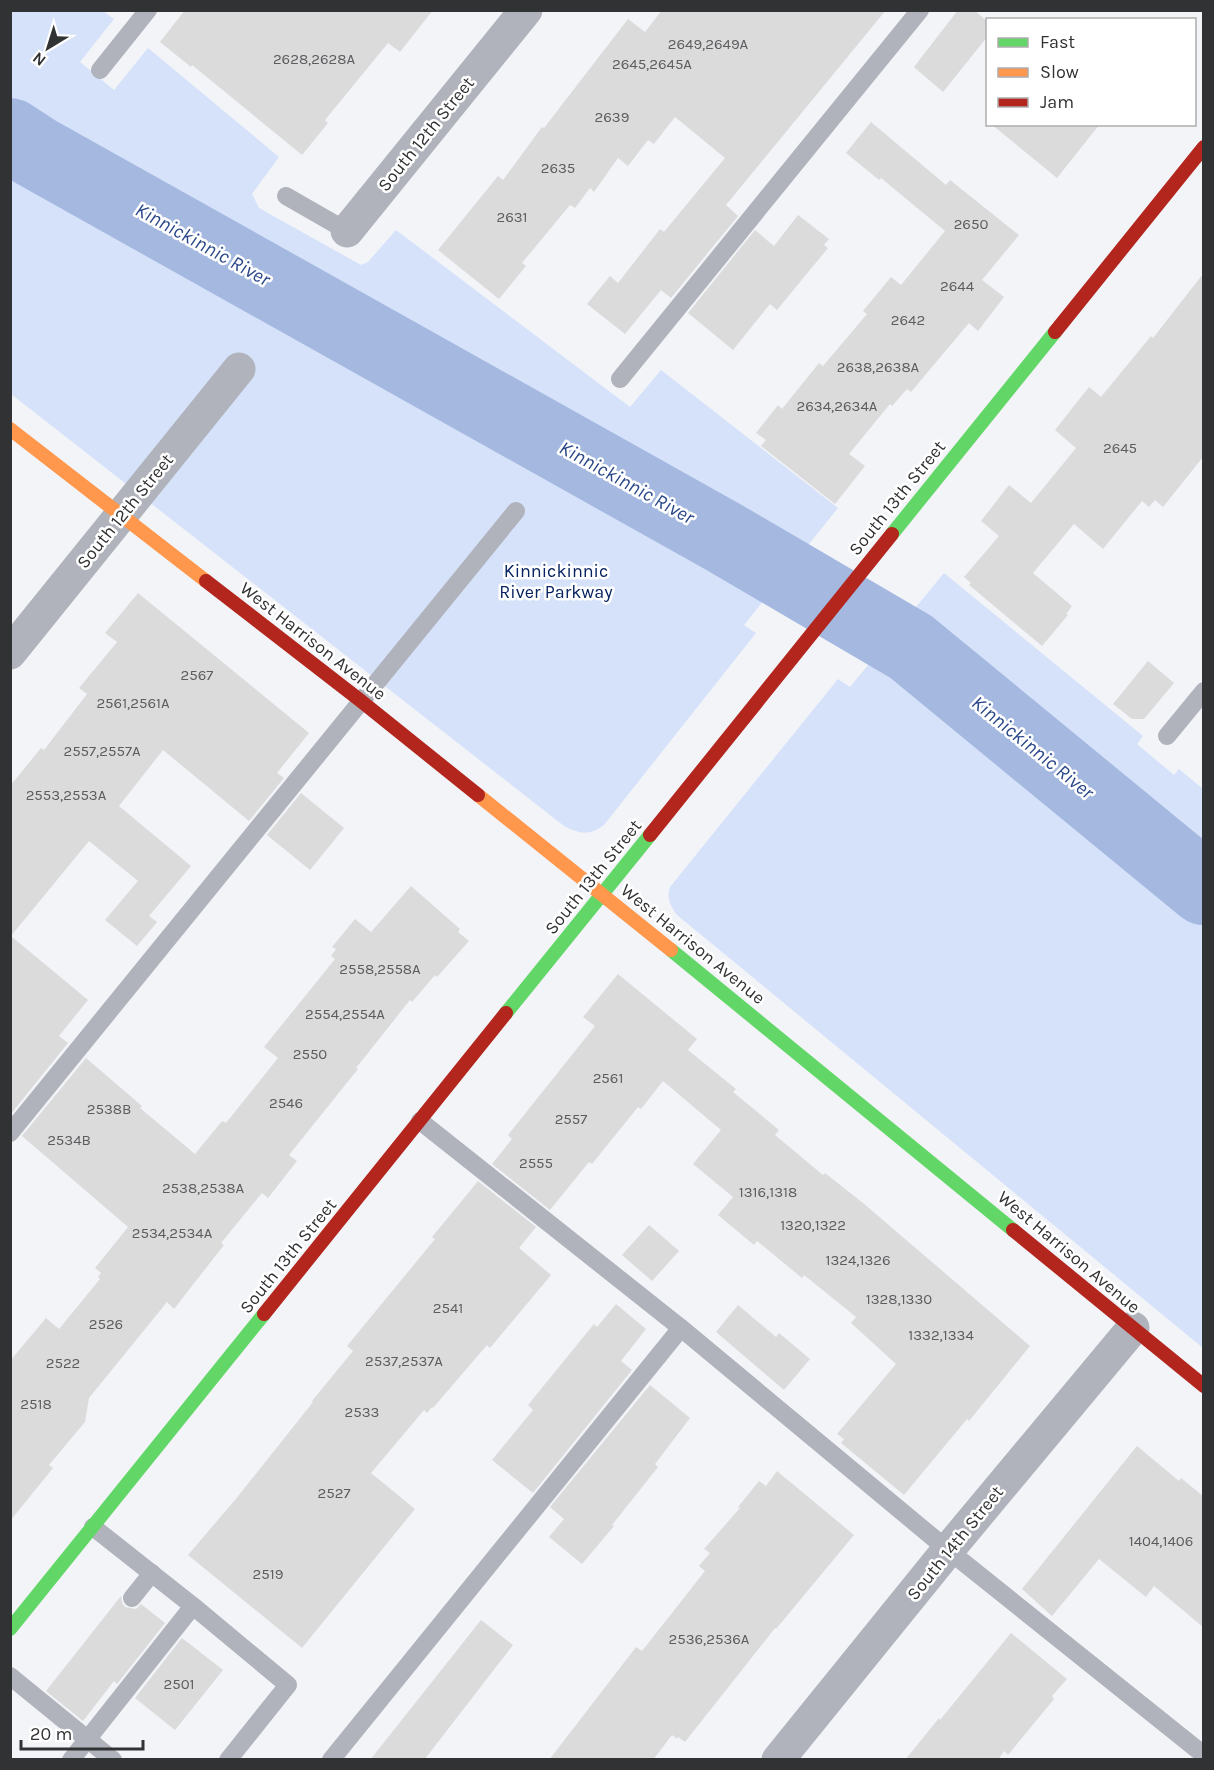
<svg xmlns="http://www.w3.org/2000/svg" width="1214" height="1770" font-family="Karla,sans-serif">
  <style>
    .green { fill: #d6e2fa }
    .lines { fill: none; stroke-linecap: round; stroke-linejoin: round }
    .river { stroke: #a4b8e0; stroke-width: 74 }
    .building { fill: #dbdbdc }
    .lane { stroke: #b0b3bb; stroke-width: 18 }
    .street { stroke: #b0b3bb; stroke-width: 33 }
    .fast { stroke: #63d668; stroke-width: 14 }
    .slow { stroke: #ff974d; stroke-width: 14 }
    .jam { stroke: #b3261e; stroke-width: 14 }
    .labels { text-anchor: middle; stroke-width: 5; stroke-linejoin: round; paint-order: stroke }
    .number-label { font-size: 15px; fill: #5c5d5f }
    .street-label { font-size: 18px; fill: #313234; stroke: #fff }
    .park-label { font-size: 18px; fill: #082361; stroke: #fff }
    .water-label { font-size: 20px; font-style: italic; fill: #284688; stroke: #fff }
  </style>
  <rect width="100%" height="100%" fill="#f2f4f8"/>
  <!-- green -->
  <g class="green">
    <path d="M10,11h93l11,8 -34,43 34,28 34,-42 131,109 -27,37 7,14 102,57 7,-3 28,-32 234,177 31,-37 177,138 -94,117 12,8 -152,192c-15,11 -24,9 -40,1l-553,-432z"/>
    <path d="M944,573l199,163 -6,8 37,31 5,-6 24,20v559l-526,-433c-6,-9 -11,-16 -7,-28l168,-208 12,8z"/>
  </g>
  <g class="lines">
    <!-- river -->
    <polyline class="river" points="10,135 36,152 725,538 911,647 1204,888"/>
  </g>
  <!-- building -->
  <g class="building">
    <polygon points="185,10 433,10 400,52 388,43 325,120 328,123 302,155 192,65 191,67 160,42"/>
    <polygon points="662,10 886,10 726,205 738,216 671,298 661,290 625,334 587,304 610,276 618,283 660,229 664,232 725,158 675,117 654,144 648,140 628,166 618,158 594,192 590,188 575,208 570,205 522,263 526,266 499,299 438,250 498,176 503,180 542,127 544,128 628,19 645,32"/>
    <polygon points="958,10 974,10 987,21 987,37 943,92 914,67"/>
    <polygon points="871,122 946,185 950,180 1019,235 982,280 1004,297 978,331 969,323 911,392 907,389 892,406 890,404 849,454 865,466 835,504 761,446 766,440 756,433 778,405 782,409 819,363 823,366 867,314 863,311 891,277 901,285 945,231 881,178 879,180 846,153"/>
    <polygon points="991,124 1100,124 1057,178"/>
    <polygon points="798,215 829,239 824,245 828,248 777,310 770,304 733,350 688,313 755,230 774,246"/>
    <polygon points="1203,274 1203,457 1163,507 1155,500 1149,507 1142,501 1103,549 1074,524 1033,573 1072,606 1066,614 1068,615 1042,646 969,585 971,583 964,577 999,536 981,521 1009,485 1031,503 1076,448 1055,430 1089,387 1101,397 1151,336 1153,338"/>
    <polygon points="138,593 309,733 277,773 284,778 249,821 163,750 119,806 191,866 149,916 157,922 137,946 105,920 138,881 89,841 11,936 88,1000 59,1036 68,1043 10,1115 10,786 41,748 44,750 87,694 79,688 117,642 105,633"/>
    <polygon points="1148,661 1174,683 1144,719 1132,719 1113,704"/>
    <polygon points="301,793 344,828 310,870 267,835"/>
    <polygon points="411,886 460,929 458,932 469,941 437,977 435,975 412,1002 410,1000 356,1068 358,1069 289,1155 297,1161 268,1198 262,1193 221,1243 224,1245 174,1309 167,1302 89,1398 85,1422 49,1465 53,1468 10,1521 10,1361 46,1318 59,1329 100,1279 98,1277 101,1273 95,1268 128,1227 22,1136 86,1058 142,1106 140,1108 195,1154 222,1121 226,1123 278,1058 264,1047 335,959 331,956 336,949 332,947 355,919 371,932"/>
    <polygon points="618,974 697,1039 688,1050 736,1089 733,1092 779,1130 775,1135 823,1175 825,1173 863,1203 1030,1346 969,1421 967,1419 904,1495 841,1443 844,1439 837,1434 896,1364 851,1323 856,1317 804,1275 802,1278 757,1241 754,1245 718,1215 733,1197 693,1164 721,1130 663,1081 641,1109 638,1107 592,1164 589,1162 550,1210 492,1164 512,1139 508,1135 595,1026 583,1017"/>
    <polygon points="478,1181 536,1227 519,1248 551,1275 490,1348 487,1345 433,1408 432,1407 427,1413 424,1410 371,1473 415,1509 302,1648 188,1555 235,1500 313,1402 312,1401 353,1351 347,1346 435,1239 432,1237"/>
    <polygon points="649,1225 679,1251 652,1281 622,1255"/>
    <polygon points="616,1304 646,1329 621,1361 632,1370 533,1493 492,1460 533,1410 528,1405 594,1324 597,1327"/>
    <polygon points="738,1305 776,1337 779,1333 810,1359 784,1390 716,1332"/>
    <polygon points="650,1385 690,1418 655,1464 658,1467 612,1525 614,1526 582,1564 549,1537 564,1519 550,1507"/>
    <polygon points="1137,1446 1179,1481 1181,1478 1203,1496 1203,1627 1154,1586 1146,1597 1099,1559 1052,1616 1022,1589"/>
    <polygon points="777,1471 854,1535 776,1629 775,1628 685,1742 678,1737 677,1739 672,1735 653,1760 549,1760 636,1647 642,1651 705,1571 699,1566 710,1553 704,1549 740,1508 738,1507 759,1481 766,1486"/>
    <polygon points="121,1596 122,1603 125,1607 136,1609 141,1604 165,1623 117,1684 114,1681 83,1721 46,1691"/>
    <polygon points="481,1620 513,1645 424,1760 370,1760"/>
    <polygon points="1011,1633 1067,1679 1052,1696 1054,1699 1008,1755 1004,1751 998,1760 905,1760 939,1718 940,1720"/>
    <polygon points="182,1638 223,1670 175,1730 135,1698"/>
  </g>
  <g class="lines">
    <!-- lane -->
    <g class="lane">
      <polyline points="100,70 148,10"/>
      <polyline points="286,196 347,231"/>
      <polyline points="620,379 920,10"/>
      <polyline points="1167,736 1204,691"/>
      <polyline points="420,1121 681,1328 948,1550 1204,1755"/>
      <polyline points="10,1133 516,511"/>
      <polyline points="93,1527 193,1606"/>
      <polyline points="132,1598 152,1573"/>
      <polyline points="10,1676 113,1760"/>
      <polyline points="71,1760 193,1606 288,1685 228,1760"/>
      <polyline points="331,1760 681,1328"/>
    </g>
    <!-- street -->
    <g class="street">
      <polyline points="347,231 526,10"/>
      <polyline points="10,653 239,369"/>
      <polyline points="778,1760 948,1550 1133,1328"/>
    </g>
    <!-- fast -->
    <g class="fast">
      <polyline points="892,534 1055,332"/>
      <polyline points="671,950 1013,1230"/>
      <polyline points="506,1013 650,835"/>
      <polyline points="10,1629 264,1314"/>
    </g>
    <!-- slow -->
    <g class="slow">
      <polyline points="10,429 206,581"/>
      <polyline points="478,795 671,950"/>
    </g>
    <!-- jam -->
    <g class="jam">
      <polyline points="1055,332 1204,147"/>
      <polyline points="206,581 361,701 478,795"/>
      <polyline points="650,835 892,534"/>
      <polyline points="1013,1230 1204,1386"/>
      <polyline points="264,1314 506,1013"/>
    </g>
  </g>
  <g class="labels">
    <!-- number labels -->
    <g class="number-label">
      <text x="708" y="49">2649,2649A</text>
      <text x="314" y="64">2628,2628A</text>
      <text x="652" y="69">2645,2645A</text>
      <text x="612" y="122">2639</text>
      <text x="558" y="173">2635</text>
      <text x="512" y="222">2631</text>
      <text x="971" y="229">2650</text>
      <text x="957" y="291">2644</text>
      <text x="908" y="325">2642</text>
      <text x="878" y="372">2638,2638A</text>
      <text x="837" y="411">2634,2634A</text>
      <text x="1120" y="453">2645</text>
      <text x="197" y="680">2567</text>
      <text x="133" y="708">2561,2561A</text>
      <text x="102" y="756">2557,2557A</text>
      <text x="66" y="800">2553,2553A</text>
      <text x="380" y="974">2558,2558A</text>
      <text x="345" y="1019">2554,2554A</text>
      <text x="310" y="1059">2550</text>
      <text x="608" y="1083">2561</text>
      <text x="286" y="1108">2546</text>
      <text x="109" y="1114">2538B</text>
      <text x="571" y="1124">2557</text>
      <text x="69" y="1145">2534B</text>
      <text x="536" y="1168">2555</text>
      <text x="203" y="1193">2538,2538A</text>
      <text x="768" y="1197">1316,1318</text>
      <text x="813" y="1230">1320,1322</text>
      <text x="172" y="1238">2534,2534A</text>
      <text x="858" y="1265">1324,1326</text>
      <text x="899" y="1304">1328,1330</text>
      <text x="448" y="1313">2541</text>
      <text x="106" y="1329">2526</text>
      <text x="941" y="1340">1332,1334</text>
      <text x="404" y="1366">2537,2537A</text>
      <text x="63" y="1368">2522</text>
      <text x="36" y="1409">2518</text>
      <text x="362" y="1417">2533</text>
      <text x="334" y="1498">2527</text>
      <text x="1161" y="1546">1404,1406</text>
      <text x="268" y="1579">2519</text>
      <text x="709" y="1644">2536,2536A</text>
      <text x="179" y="1689">2501</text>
    </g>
    <!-- street labels -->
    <g class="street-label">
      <text transform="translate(426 134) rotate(-51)" y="6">South 12th Street</text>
      <text transform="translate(897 498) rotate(-51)" y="6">South 13th Street</text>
      <text transform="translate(125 511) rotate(-51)" y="6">South 12th Street</text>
      <text transform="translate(313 641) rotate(38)" y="6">West Harrison Avenue</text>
      <text transform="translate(593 877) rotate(-51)" y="6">South 13th Street</text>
      <text transform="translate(693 944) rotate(39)" y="6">West Harrison Avenue</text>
      <text transform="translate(1069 1252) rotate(40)" y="6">West Harrison Avenue</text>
      <text transform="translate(288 1256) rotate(-51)" y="6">South 13th Street</text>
      <text transform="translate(955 1543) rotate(-51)" y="6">South 14th Street</text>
    </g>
    <!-- park labels -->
    <g class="park-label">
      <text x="556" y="577">Kinnickinnic<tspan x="556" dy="21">River Parkway</tspan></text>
    </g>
    <!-- water labels -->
    <g class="water-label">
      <text transform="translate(203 244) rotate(29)" y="7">Kinnickinnic River</text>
      <text transform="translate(627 482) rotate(29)" y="7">Kinnickinnic River</text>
      <text transform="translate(1033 747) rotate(39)" y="7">Kinnickinnic River</text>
    </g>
  </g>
  <!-- border -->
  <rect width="1214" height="1770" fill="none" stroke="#313234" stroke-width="24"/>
  <!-- legend -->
  <rect x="986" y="18" width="210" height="108" fill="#ffffff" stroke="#adadae" stroke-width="1.5"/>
  <rect x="998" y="38" width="30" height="9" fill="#63d668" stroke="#adadae" stroke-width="1.5"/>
  <text x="1040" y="48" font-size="18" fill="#313234">Fast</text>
  <rect x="998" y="68" width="30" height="9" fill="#ff974d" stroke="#adadae" stroke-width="1.5"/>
  <text x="1040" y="78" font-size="18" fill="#313234">Slow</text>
  <rect x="998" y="98" width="30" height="9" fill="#b3261e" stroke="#adadae" stroke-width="1.5"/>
  <text x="1040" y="108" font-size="18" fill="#313234">Jam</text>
  <!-- north arrow -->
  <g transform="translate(48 48) rotate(218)" stroke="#ffffff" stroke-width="4.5" paint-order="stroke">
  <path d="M0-4.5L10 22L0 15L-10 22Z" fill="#313234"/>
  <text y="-9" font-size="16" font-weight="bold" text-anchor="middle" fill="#313234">N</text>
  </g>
  <!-- scale -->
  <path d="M21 1740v9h122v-9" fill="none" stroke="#313234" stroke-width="3"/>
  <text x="30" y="1740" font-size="18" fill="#313234" stroke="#ffffff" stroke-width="4.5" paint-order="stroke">20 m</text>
</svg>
